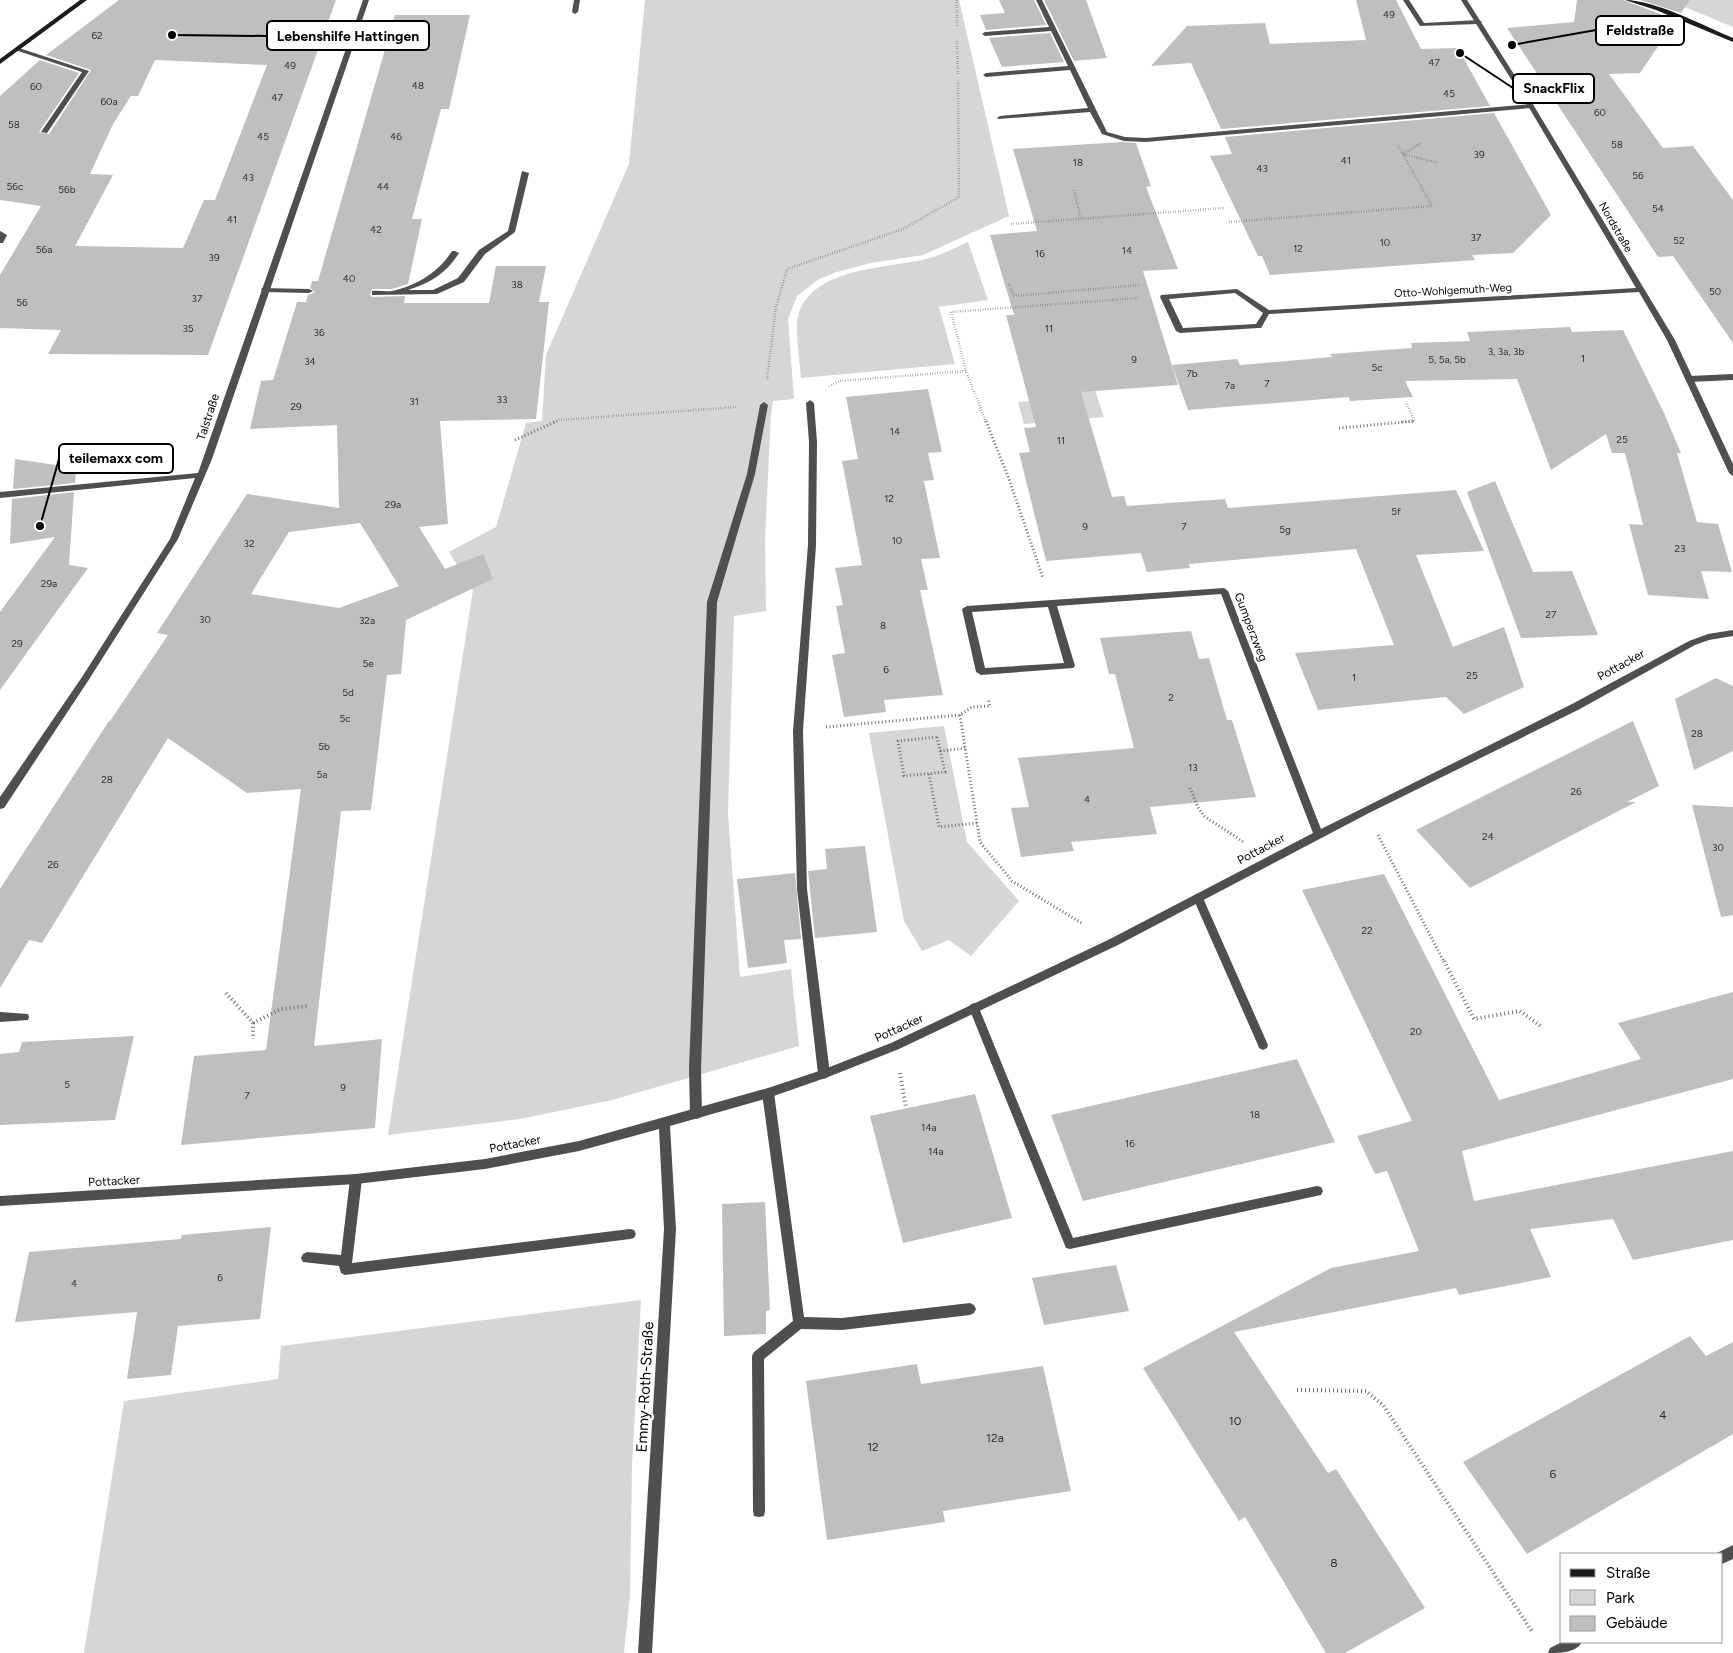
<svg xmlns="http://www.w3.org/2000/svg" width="1733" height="1653" font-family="Figtree,sans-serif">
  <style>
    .green { fill: #d6d6d6 }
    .building { fill: #bfbfbf; fill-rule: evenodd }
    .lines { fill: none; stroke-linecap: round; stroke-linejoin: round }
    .path-far2 { stroke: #717171; stroke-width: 2.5; stroke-dasharray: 0.5 2; stroke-linecap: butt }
    .path-far1 { stroke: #717171; stroke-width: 3; stroke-dasharray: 1 2.5; stroke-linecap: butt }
    .path { stroke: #717171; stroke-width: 4; stroke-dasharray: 1 3; stroke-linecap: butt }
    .lane { fill: #4f4f4f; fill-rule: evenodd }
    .street { fill: #4f4f4f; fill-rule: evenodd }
    .secondary { fill: #1c1c1c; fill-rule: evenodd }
    .labels { text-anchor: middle; stroke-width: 5; stroke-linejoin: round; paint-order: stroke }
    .number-label { font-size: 10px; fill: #303030 }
    .far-street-label { font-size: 11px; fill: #000; stroke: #fff }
    .street-label { font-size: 12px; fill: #000; stroke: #fff }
    .near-number-label { font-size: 12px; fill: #303030 }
    .near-street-label { font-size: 15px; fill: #000; stroke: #fff }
    .leader { fill: none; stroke: #000; stroke-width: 2 }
    .callout-dot { fill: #000; stroke: #fff; stroke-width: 2 }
    .callout { fill: #fff; stroke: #000; stroke-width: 2 }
    .callout-label { font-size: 14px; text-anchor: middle; font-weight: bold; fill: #000 }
  </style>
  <rect width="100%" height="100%" fill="#fff"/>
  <!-- green -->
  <g class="green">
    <polygon points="645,0 959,0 1009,216 923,255 871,263 837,272 819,279 797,296 788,319 794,399 773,401 771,414 765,538 766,611 734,616 728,813 740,977 791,969 799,1046 612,1100 520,1119 388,1135 473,590 449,552 496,527 526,423 542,421 546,355 629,164"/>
    <polygon points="1668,0 1733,0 1733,27"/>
    <path d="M968,242l20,58 -49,7 16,57 -154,14c-1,-14 -6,-50 -3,-61 12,-50 88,-48 128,-58 14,-3 28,-11 42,-17z"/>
    <polygon points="1090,375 1104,417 1024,424 1018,402 1068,398"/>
    <polygon points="944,726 967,842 1019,901 971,956 949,940 922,951 904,921 869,733"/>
    <polygon points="641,1300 632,1466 630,1595 624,1653 84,1653 124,1401 278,1379 281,1346"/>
  </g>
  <!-- building -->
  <g class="building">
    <path d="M119,0h217l-128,355 -160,-1 13,-24 -61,-2v-53l41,-69 -41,-6v-104l40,-36 39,13 -40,59 10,2 42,-64 -45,-15zM155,60l112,5 -52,135h-11l-21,48 -108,-2 38,-71 -23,-1 23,-50 18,-28h7z"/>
    <polygon points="999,0 1034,0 1046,25 986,30 980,15 1005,13"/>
    <polygon points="1044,0 1086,0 1107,58 1074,61"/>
    <polygon points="1356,0 1396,0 1421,49 1458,48 1490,106 1221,129 1191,63 1151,66 1187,26 1265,23 1270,44 1366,40"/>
    <polygon points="1577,0 1623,0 1676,20 1640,73 1609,74 1663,148 1693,146 1733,200 1733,343 1673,256 1658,257 1507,28 1574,22"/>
    <polygon points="1640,0 1690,0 1681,13"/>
    <path d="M395,15h75l-21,94h-8l-29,110h10l-14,65 -16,5h-20l-2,6 2,2 33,-1 -1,7h85l7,-37h50l-7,36h10l-13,117 -96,2 8,103 -29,3 26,42 38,-15 10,25 -87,41 -5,54 -14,1 -16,135 -30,1 -27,235 68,-7 -7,89 -194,17 13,-89 72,-6 35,-261 -54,4 -79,-55 -126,205 -13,-3 -29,48v-99l109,-168h1l58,-86 -11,-2 90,-139 92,14 -2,-83 -87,4 11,-48 12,-1 24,-78h9l2,-7 7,-3 -5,-4 2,-7h6zM360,523l39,63 -60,22 -88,-14 38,-62z"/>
    <polygon points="1050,33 1064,62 1002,67 989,38"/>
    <polygon points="1494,113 1551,215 1513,253 1472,255 1475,260 1270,275 1262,256 1258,256 1210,156 1232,154 1225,137"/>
    <polygon points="1122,142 1136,143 1151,186 1146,187 1178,269 1143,271 1178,385 1081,392 1112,497 1124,496 1127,506 1225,499 1228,508 1456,490 1484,551 1416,555 1453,647 1504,627 1524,687 1464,714 1446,697 1318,710 1295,653 1394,645 1356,549 1189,564 1190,568 1147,572 1141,553 1046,561 1019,453 1030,452 1024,428 1036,427 1006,315 1014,315 990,235 1037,231 1013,149"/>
    <polygon points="1570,327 1572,332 1623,330 1664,413 1681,453 1677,453 1697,522 1718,524 1732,572 1701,571 1709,599 1648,595 1629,524 1643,525 1625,453 1612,453 1606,434 1551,470 1517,379 1405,381 1413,397 1350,401 1349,397 1188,410 1172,365 1237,359 1240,365 1332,357 1330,354 1412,348 1411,343 1470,341 1467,332"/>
    <polygon points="928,389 942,452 928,453 934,480 924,481 940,558 921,559 928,590 920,590 943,695 884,700 886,712 844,717 832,655 845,653 836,606 843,605 835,568 862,565 842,461 858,459 846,397"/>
    <polygon points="15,459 76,468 75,483 13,489"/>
    <polygon points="1495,481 1533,572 1572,571 1598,635 1521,638 1467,492"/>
    <polygon points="74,492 69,565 88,568 0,690 0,612 55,537 10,544 12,499"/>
    <polygon points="1191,631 1199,659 1209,658 1227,720 1232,720 1256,797 1150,807 1157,834 1071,842 1074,851 1021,857 1011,808 1029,807 1018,758 1134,748 1115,674 1109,674 1100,638"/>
    <polygon points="1716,678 1733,686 1733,751 1694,770 1675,699"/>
    <polygon points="1633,721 1659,786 1627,802 1636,802 1470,888 1416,830"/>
    <polygon points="1692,805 1733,807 1733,915 1721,917"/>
    <polygon points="865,846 877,932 815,938 808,871 827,869 825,849"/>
    <polygon points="795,873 801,939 784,940 787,963 748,968 737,879"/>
    <polygon points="1384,874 1499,1100 1641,1059 1618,1023 1733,992 1733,1079 1462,1151 1474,1201 1733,1151 1733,1240 1633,1260 1613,1219 1530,1229 1551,1277 1459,1295 1456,1288 1234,1332 1328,1473 1336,1469 1425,1608 1345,1653 1326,1653 1245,1517 1239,1521 1143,1368 1331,1268 1419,1251 1387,1171 1375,1174 1357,1136 1412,1121 1302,890"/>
    <polygon points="134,1036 115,1120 0,1125 0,1054 19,1052 22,1042"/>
    <polygon points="1297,1059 1335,1142 1083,1201 1051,1115"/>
    <polygon points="975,1094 1012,1218 903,1243 870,1116"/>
    <polygon points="765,1202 770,1310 766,1311 766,1334 724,1336 722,1204"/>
    <polygon points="271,1227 260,1319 178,1326 171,1375 127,1379 137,1312 15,1322 29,1252 181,1239 182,1235"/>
    <polygon points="1116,1265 1129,1311 1044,1325 1032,1278"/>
    <polygon points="1690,1336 1706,1356 1733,1342 1733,1434 1527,1554 1463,1462"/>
    <polygon points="917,1364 921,1384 1043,1366 1071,1491 943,1511 945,1522 827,1540 806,1381"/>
  </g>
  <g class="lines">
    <!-- path-far2 -->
    <g class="path-far2">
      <polyline points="957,0 957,27"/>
      <polyline points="957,41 958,75"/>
      <polyline points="1421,143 1403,154 1438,163"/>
      <polyline points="1074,190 1081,219"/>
      <polyline points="1229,222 1432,206 1398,145"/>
      <polyline points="1011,224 1224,208"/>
      <polyline points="1009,284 1014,296 1139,285"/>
      <polyline points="767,379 776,307 787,269 903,229 959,197 958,81"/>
      <polyline points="829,386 839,381 966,371"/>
      <polyline points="554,422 559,420 737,407"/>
      <polyline points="986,422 966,371 951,312 1138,298"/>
      <polyline points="1401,422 1415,421 1406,403"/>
    </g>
    <!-- path-far1 -->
    <g class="path-far1">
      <polyline points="986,421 1009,479 1043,578"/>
      <polyline points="1339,428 1415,421"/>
      <polyline points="515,440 557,421"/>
      <polyline points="960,715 980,842 1012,881 1083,924"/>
      <polyline points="826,727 960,715 972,707 990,706 988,699"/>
      <polygon points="937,737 945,772 904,776 898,741"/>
      <polyline points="940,751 966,748"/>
      <polyline points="929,774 939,827 977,823"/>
      <polyline points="1190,788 1198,807 1204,816 1245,843"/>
      <polyline points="1378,835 1444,962"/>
    </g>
    <!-- path -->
    <g class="path">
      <polyline points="1444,961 1474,1019 1520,1011 1542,1027"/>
      <polyline points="226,993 253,1023 253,1039"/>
      <polyline points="253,1023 281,1009 308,1006"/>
      <polyline points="900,1073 906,1108"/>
      <polyline points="1297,1390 1366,1391 1383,1405 1533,1633"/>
    </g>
    <!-- lane -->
    <g class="lane">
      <polygon points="574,0 580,0 578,12 575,14 572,12"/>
      <polygon points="1036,0 1042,0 1107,132 1125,137 1146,138 1531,104 1534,106 1531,108 1146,142 1124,141 1102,134 1090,112 998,119 997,118 1000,116 1088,108 1070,70 986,77 983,75 986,73 1068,66 1051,31 985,36 982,34 985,32 1049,27"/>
      <polygon points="1403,0 1409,0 1424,23 1479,20 1482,22 1479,24 1420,26"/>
      <polygon points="15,48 19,48 89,71 47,133 41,132 82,72 15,50"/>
      <path d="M522,171l7,2 -14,59 -30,22 -21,28 -27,12 -65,1v-4c7,-1 13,1 20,0 24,-5 47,-19 60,-40h3l4,2c-12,20 -29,30 -51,37h25l25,-12 21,-28 29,-19z"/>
      <polygon points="0,231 7,235 3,243 0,243"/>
      <polygon points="262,288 309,289 313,291 309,293 265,292 261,290"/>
      <polygon points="1733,374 1733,380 1689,382 1685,379 1689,376"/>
      <polygon points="810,400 814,403 817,442 816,545 803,731 807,889 830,1074 828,1077 824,1079 820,1077 818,1074 797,889 793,731 808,545 809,442 806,403"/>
      <polygon points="764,402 768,405 755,474 717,602 701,1069 702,1114 700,1118 696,1119 692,1118 690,1114 689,1069 707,602 747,474 760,405"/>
      <polygon points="1198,894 1202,895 1203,898 1268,1045 1267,1048 1263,1050 1259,1048 1258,1045 1193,898 1194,895"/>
      <polygon points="974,1003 978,1005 979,1008 1073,1238 1317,1186 1321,1187 1323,1191 1321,1195 1070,1249 1066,1248 969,1008 970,1005"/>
      <polygon points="0,1012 28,1014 29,1017 28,1020 0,1022"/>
      <polygon points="768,1088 772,1090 774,1093 804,1317 842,1318 970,1303 974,1305 976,1309 974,1313 970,1315 842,1330 801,1329 764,1359 765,1511 764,1516 759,1517 754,1516 753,1511 752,1356 754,1352 793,1321 762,1093 764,1090"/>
      <polygon points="356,1174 360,1175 362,1179 352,1263 630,1229 634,1230 636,1234 634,1238 630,1239 345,1275 341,1273 339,1266 303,1262 301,1258 303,1254 307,1252 341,1255 350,1179 352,1175"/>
    </g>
    <!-- street -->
    <g class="street">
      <polygon points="363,0 369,0 212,459 178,539 88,681 4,808 0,809 0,797 82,677 170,539 195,478 0,498 0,492 198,473"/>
      <path d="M1461,0h6l67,106 141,234 58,124v12l-4,-3 -62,-133 -28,-48 -370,22 -8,14h-3l-78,5 -4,-2 -16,-34 1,-2 76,-6 32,21 367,-22 -108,-182zM1235,293l28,20 -7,11 -73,4 -14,-29z"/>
      <path d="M1224,588l4,3 93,238 251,-125 117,-63 19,-7 25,-4v6l-24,4 -14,5 -117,65 -209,103 -251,132 -219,104 -71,28 -60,21 -98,28 6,103 -24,424h-14l26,-424 -5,-100 -80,22 -94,18 -129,15 -356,22v-10l356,-22 129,-15 94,-18 189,-53 54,-18 69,-27 219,-104 203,-106 -92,-239 -164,12 18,60 -2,2 -92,7 -5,-3 -14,-63 5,-3zM1048,607l16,56 -79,5 -13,-56z"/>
      <polygon points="1733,1545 1733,1559 1722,1564 1722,1554 1717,1553"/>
      <path d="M1562,1642h20c-6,11 -22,11 -34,11l2,-5z"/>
    </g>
    <!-- secondary -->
    <g class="secondary">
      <polygon points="80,0 87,0 0,64 0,59"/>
      <path d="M1625,0c30,0 79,26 108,38v4l-77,-32z"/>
    </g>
  </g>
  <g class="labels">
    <!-- number labels -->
    <g class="number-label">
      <text x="1389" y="18">49</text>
      <text x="97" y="39">62</text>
      <text x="1434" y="66">47</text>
      <text x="290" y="69">49</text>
      <text x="418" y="89">48</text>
      <text x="36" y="90">60</text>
      <text x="1449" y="97">45</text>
      <text x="277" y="101">47</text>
      <text x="109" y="105">60a</text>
      <text x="1600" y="116">60</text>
      <text x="14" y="128">58</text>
      <text x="263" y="140">45</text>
      <text x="396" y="140">46</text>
      <text x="1617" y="148">58</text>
      <text x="1479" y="158">39</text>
      <text x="1346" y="164">41</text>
      <text x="1078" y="166">18</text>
      <text x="1262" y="172">43</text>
      <text x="1638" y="179">56</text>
      <text x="248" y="181">43</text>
      <text x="15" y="190">56c</text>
      <text x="383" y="190">44</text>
      <text x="67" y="193">56b</text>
      <text x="1658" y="212">54</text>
      <text x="232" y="223">41</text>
      <text x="376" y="233">42</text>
      <text x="1476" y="241">37</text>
      <text x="1679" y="244">52</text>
      <text x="1385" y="246">10</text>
      <text x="1298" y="252">12</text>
      <text x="44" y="253">56a</text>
      <text x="1127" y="254">14</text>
      <text x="1040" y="257">16</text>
      <text x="214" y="261">39</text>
      <text x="349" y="282">40</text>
      <text x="517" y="288">38</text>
      <text x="1715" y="295">50</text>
      <text x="197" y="302">37</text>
      <text x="22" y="306">56</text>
      <text x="188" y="332">35</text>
      <text x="1049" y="332">11</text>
      <text x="319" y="336">36</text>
      <text x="1506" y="355">3, 3a, 3b</text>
      <text x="1583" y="362">1</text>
      <text x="1134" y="363">9</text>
      <text x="1447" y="363">5, 5a, 5b</text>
      <text x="310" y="365">34</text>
      <text x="1377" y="371">5c</text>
      <text x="1192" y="377">7b</text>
      <text x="1267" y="387">7</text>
      <text x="1230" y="389">7a</text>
      <text x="502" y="403">33</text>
      <text x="414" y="405">31</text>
      <text x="296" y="410">29</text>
      <text x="895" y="435">14</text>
      <text x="1622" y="443">25</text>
      <text x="1061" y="444">11</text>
      <text x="889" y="502">12</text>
      <text x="393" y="508">29a</text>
      <text x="1396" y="515">5f</text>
      <text x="1085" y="530">9</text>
      <text x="1184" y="530">7</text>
      <text x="1285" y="533">5g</text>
      <text x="897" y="544">10</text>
      <text x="249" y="547">32</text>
      <text x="1680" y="552">23</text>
      <text x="49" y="587">29a</text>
      <text x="1551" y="618">27</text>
      <text x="205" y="623">30</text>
      <text x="367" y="624">32a</text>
      <text x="883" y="629">8</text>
      <text x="17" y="647">29</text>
      <text x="368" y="667">5e</text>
      <text x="886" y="673">6</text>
      <text x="1472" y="679">25</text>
      <text x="1354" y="681">1</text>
      <text x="348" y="696">5d</text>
      <text x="1171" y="701">2</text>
      <text x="345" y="722">5c</text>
      <text x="1697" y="737">28</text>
      <text x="324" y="750">5b</text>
      <text x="1193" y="771">13</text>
      <text x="322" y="778">5a</text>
      <text x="107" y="783">28</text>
      <text x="1576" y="795">26</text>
      <text x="1087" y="803">4</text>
      <text x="1488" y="840">24</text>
      <text x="1718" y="851">30</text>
      <text x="53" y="868">26</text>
      <text x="1367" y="934">22</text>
      <text x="1416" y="1035">20</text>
      <text x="67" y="1088">5</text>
      <text x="343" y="1091">9</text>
      <text x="247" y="1099">7</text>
      <text x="1255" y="1118">18</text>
      <text x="929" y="1131">14a</text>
      <text x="1130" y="1147">16</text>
      <text x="936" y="1155">14a</text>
      <text x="220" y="1281">6</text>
      <text x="74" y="1287">4</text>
    </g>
    <!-- far-street labels -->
    <g class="far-street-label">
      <text transform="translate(1616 227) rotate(60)" y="4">Nordstraße</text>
      <text transform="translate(1453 290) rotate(-3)" y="4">Otto-Wohlgemuth-Weg</text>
    </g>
    <!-- street labels -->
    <g class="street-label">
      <text transform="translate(208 417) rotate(-72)" y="4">Talstraße</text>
      <text transform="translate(1251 627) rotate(69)" y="4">Gumperzweg</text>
      <text transform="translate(1621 665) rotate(-29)" y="4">Pottacker</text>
      <text transform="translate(1261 849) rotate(-28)" y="4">Pottacker</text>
      <text transform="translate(899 1028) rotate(-24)" y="4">Pottacker</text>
      <text transform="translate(515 1144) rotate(-11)" y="4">Pottacker</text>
      <text transform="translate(114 1181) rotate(-3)" y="4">Pottacker</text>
    </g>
    <!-- near-number labels -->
    <g class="near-number-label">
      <text x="1663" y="1419">4</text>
      <text x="1235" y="1425">10</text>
      <text x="995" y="1442">12a</text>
      <text x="873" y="1451">12</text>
      <text x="1553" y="1478">6</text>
      <text x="1334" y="1567">8</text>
    </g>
    <!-- near-street labels -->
    <g class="near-street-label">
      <text transform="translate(645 1387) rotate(-87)" y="5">Emmy-Roth-Straße</text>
    </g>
  </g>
  <!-- callouts -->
  <path class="leader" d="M1512 45L1596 30M172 35L267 36M1460 53L1513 88M40 526L59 459"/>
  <g class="callout-dot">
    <circle cx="1512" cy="45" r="5"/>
    <circle cx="172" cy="35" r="5"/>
    <circle cx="1460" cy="53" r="5"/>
    <circle cx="40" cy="526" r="5"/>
  </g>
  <g class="callout">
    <rect x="1596" y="16" width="88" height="29" rx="5"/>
    <rect x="267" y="21" width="162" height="29" rx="5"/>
    <rect x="1513" y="74" width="81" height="29" rx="5"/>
    <rect x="59" y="444" width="114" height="29" rx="5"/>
  </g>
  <g class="callout-label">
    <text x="1640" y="35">Feldstraße</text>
    <text x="348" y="41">Lebenshilfe Hattingen</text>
    <text x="1554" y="93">SnackFlix</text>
    <text x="116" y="463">teilemaxx com</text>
  </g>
  <!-- legend -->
  <rect x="1560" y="1553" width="162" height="90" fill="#ffffff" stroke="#999999"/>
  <rect x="1570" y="1569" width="25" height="8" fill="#1c1c1c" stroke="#999999"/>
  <text x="1606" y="1578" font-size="15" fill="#000000">Straße</text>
  <rect x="1570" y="1590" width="25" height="15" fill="#d6d6d6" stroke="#999999"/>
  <text x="1606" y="1603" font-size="15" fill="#000000">Park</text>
  <rect x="1570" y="1616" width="25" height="15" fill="#bfbfbf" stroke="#999999"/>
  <text x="1606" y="1628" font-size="15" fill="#000000">Gebäude</text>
</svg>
